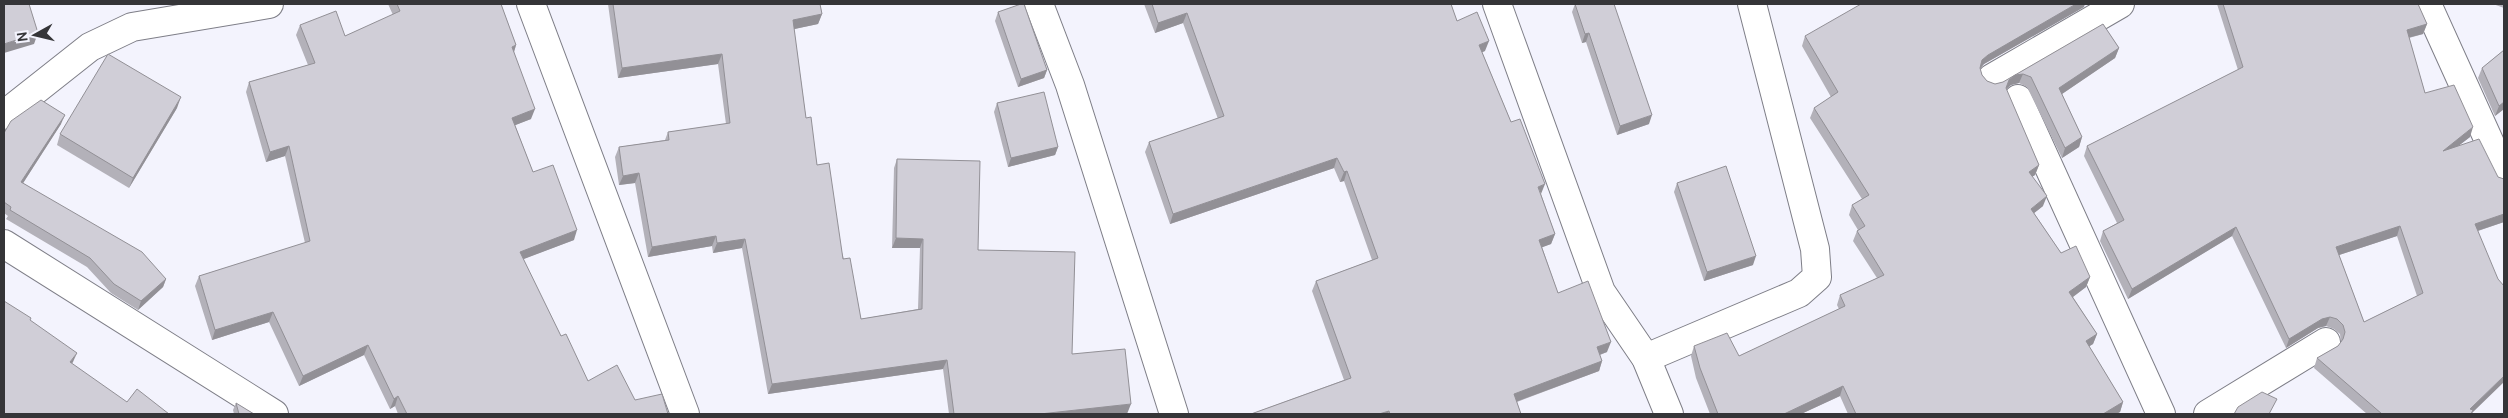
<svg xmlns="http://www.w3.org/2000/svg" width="2508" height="418" font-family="Cabin,sans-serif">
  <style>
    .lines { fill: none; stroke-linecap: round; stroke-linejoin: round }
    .minor-casing { stroke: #7e7e87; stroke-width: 30 }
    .minor { stroke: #fff; stroke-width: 28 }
    .wall { fill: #b3b1b9; fill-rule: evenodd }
    .shaded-wall { fill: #929096 }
    .building { fill: #d0ced7; stroke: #929096; fill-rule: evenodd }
  </style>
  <rect width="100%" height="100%" fill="#f3f3fd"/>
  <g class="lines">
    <defs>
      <g id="minor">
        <polyline points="531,4 685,414"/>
        <polyline points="1039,4 1070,85 1174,414"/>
        <polyline points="1497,4 1601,292 1646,358 1669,414"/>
        <polyline points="2427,4 2504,174"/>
        <polyline points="1992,78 2120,4"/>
        <polyline points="2018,99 2161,414"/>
        <polyline points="4,115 90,47 132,27 269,4"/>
        <polyline points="4,244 274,414"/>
        <polyline points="1646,358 1799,293 1817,277 1815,249 1752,4"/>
        <polyline points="2208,414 2326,342"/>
      </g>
    </defs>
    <!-- minor casing -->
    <use href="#minor" class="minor-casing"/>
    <!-- minor -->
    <use href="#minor" class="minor"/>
  </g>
  <!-- wall -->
  <g class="wall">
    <polygon points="388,4 501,4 516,45 514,52 531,119 515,125 533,172 574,240 523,259 561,336 588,381 668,414 398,414 395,406 390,409 364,355 299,386 269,322 212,340 195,286 199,276 305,243 285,156 266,162 246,92 249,82 308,65 296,35 300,25 345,36 393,15"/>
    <polygon points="608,4 820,4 822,14 818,24 794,29 806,118 817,165 861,319 918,309 920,248 892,248 894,168 897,159 1072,354 1127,414 949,414 943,369 768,394 742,248 713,253 712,246 648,257 635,183 619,185 615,157 619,147 665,140 668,132 726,124 718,64 618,78"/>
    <polygon points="1144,4 1451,4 1457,21 1485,51 1482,52 1541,194 1555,234 1551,244 1542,247 1558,293 1607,352 1600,355 1602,361 1599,371 1517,402 1521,414 1251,414 1344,380 1312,291 1316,281 1372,260 1344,181 1340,182 1334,168 1170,224 1145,152 1149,142 1218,119 1183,23 1155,33"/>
    <polygon points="1575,4 1649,124 1617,135 1586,42 1582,43 1572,12"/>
    <path d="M2217,4h201l9,20 -4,10 -14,4 16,55 45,44 -12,9 40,31 6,2v43l-26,9 -6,183h-105l-53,-46 3,-10 21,-12 3,-4 -1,-8 -6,-5 -8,-3 -8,2 -32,20 -54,-112 -104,63 -28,-58 3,-10 14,-8 -33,-67 3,-10 151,-76zM2397,236l20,60 -53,26 -25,-67z"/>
    <polygon points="2493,4 2504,4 2504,8"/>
    <polygon points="2084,7 1984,64 1980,68 1982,75 1987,81 1995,84 2003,82 2103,24 2119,48 2115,58 2062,94 2082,137 2079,147 2062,158 2027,87 2019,83 2011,85 2006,89 2039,165 2035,175 2032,177 2043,206 2034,213 2061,253 2090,277 2086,287 2073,297 2097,334 2093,344 2089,346 2123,402 2120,412 2116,414 1848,414 1840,396 1801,414 1710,414 1696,378 1691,356 1694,346 1739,356 1839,309 1837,305 1840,295 1877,278 1853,241 1857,231 1858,230 1849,215 1852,205 1862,199 1810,118 1814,108 1831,97 1802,46 1805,36"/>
    <polygon points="998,12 1047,70 1044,78 1018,87 995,21"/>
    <polygon points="2504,50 2504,109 2495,116 2478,78 2482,68"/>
    <polygon points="997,103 1058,147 1055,155 1008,167 994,112"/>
    <polygon points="177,108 129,188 57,145 60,134"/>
    <polygon points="61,124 23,183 166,279 163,287 138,310 111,293 87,267 6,219 8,216 4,213 4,133"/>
    <polygon points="1677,183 1753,265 1704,281 1674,192"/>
    <polygon points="236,403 254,414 234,414 233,410"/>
  </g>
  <!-- shaded-wall -->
  <g class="shaded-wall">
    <polygon points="2076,4 2085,4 2084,7 1984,64 1979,70 1982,60 1988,55"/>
    <polygon points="1187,13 1183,23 1155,33 1158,23"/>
    <polygon points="822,14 818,24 790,30 793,20"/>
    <polygon points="2427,24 2423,34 2403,39 2407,30"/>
    <polygon points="38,33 34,44 4,53 4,44"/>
    <polygon points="1589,33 1586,42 1582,43 1585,34"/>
    <polygon points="1489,41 1485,51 1475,55 1479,45"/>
    <polygon points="516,45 513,55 512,47"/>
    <polygon points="2119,48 2115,58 2056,98 2059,88"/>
    <polygon points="722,54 718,64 618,78 622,68"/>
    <polygon points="1047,70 1044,78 1018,87 1021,79"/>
    <polygon points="2023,74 2019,83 2011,85 2005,90 2009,80 2015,75"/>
    <polygon points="181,97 177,108 129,188 133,178"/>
    <polygon points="2504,102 2504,109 2495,116 2499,106"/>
    <polygon points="535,109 531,119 508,128 512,118"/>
    <polygon points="65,115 61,124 18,191 21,182"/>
    <polygon points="1652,115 1649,124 1617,135 1620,126"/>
    <polygon points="2473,127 2470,137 2439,161 2443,151"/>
    <polygon points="2082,137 2079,147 2062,158 2065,148"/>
    <polygon points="289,146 285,156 266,162 270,152"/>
    <polygon points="1058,147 1055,155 1008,167 1011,158"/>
    <polygon points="1337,158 1334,168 1170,224 1173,214"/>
    <polygon points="2039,165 2035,175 2025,181 2029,172"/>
    <polygon points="1347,171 1344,181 1340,182 1344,172"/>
    <polygon points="639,173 635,183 619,185 623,176"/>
    <polygon points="1545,184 1541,194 1538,187"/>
    <polygon points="2047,196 2043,206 2028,218 2031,209"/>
    <polygon points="2504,214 2504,222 2471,233 2475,224"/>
    <polygon points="2400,226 2397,236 2333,257 2336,247"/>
    <polygon points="2236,227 2232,236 2128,299 2132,289"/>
    <polygon points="577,230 574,240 516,262 520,252"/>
    <polygon points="1555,234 1551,244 1535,250 1539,240"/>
    <polygon points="716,236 712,246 648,257 652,247"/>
    <polygon points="896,238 923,239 920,248 892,248"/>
    <polygon points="745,239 742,248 713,253 717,243"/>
    <polygon points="1756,256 1753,265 1704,281 1707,272"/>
    <polygon points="2090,277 2086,287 2066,302 2069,292"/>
    <polygon points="166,279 163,287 138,310 141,301"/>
    <polygon points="273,312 269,322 212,340 215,330"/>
    <polygon points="2330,317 2326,326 2318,328 2286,348 2289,339 2322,319"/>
    <polygon points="2097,334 2093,344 2082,351 2086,341"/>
    <polygon points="1611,342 1607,352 1593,357 1597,347"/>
    <polygon points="368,345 364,355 299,386 303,376"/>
    <polygon points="77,353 73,362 67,372 70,362"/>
    <polygon points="947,360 943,369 768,394 772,384"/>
    <polygon points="1602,361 1599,371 1510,404 1514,394"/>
    <polygon points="2504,376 2504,382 2472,413 2472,414 2468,414 2470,409"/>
    <polygon points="1843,386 1840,396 1801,414 1784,414"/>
    <polygon points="398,396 395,406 390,409 394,399"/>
    <polygon points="2123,402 2120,412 2116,414 2103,414"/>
    <polygon points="1131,404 1127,414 1040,414"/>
    <polygon points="1389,411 1388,414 1379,414"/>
  </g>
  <!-- building -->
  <g class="building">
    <polygon points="4,4 29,4 38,33 4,44"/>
    <polygon points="397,4 501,4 516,45 512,47 535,109 512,118 533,172 553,165 577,230 520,252 561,336 566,334 588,381 617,365 635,400 662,394 668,414 407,414 398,396 394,399 368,345 303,376 273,312 215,330 199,276 310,241 289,146 270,152 249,82 315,63 300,25 336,11 345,36 400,11"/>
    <polygon points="613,4 820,4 822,14 793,20 806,118 811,117 817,165 829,163 843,259 850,258 861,319 922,309 923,239 896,238 897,159 980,161 978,250 1075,252 1072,354 1125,349 1131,404 1040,414 954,414 947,360 772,384 745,239 717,243 716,236 652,247 639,173 623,176 619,147 669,140 668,132 730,123 722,54 622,68"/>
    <polygon points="1021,4 1024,4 1047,70 1021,79 998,12"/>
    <polygon points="1152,4 1451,4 1457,21 1477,12 1489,41 1479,45 1511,122 1520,119 1545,184 1538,187 1555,234 1539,240 1558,293 1588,281 1611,342 1597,347 1602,361 1514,394 1521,414 1390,414 1389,411 1379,414 1251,414 1351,378 1316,281 1378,258 1347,171 1344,172 1337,158 1173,214 1149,142 1224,116 1187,13 1158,23"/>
    <polygon points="1575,4 1614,4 1652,115 1620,126 1589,33 1585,34"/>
    <polygon points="1861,4 2076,4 1988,55 1982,60 1980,68 1982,75 1987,81 1995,84 2003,82 2103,24 2119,48 2059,88 2082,137 2065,148 2031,77 2023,74 2015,75 2009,80 2006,88 2039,165 2029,172 2047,196 2031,209 2061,253 2076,246 2090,277 2069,292 2097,334 2086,341 2123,402 2103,414 1856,414 1843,386 1784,414 1718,414 1700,368 1694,346 1727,333 1739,356 1845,306 1840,295 1884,275 1857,231 1865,226 1852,205 1869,195 1814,108 1838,92 1805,36"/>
    <path d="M2223,4h195l9,20 -20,6 18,63 29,-8 19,42 -30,24 36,-12 19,38 6,2v35l-29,10 23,55 6,7v90l-34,33 3,1 -2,4h-89l-65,-56 21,-12 5,-7 2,-7 -2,-7 -6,-6 -7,-2 -8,2 -33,20 -53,-112 -104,62 -29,-58 21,-11 -37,-74 156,-79zM2400,226l23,67 -59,29 -28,-75z"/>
    <polygon points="2504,50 2504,102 2499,106 2482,68"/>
    <polygon points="108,54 181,97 133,178 60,134"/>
    <polygon points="1044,92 1058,147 1011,158 997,103"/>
    <polygon points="41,100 65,115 21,182 142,252 166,279 141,301 114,284 90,258 10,210 11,207 4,202 4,133 11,121"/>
    <polygon points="1726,166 1756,256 1707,272 1677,183"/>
    <polygon points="4,301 31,318 30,320 77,353 70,362 127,402 137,389 169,414 4,414"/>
    <polygon points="2262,392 2277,399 2269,414 2234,414 2238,407"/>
    <polygon points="236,403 254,414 239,414"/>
  </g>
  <!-- border -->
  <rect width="2508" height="418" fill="none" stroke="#353538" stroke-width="10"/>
  <!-- north arrow -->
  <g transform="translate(35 35) rotate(262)" stroke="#f3f3fd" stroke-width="4" paint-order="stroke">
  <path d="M0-4L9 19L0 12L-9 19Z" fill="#353538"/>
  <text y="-8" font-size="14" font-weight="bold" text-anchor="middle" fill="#353538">N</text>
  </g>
</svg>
